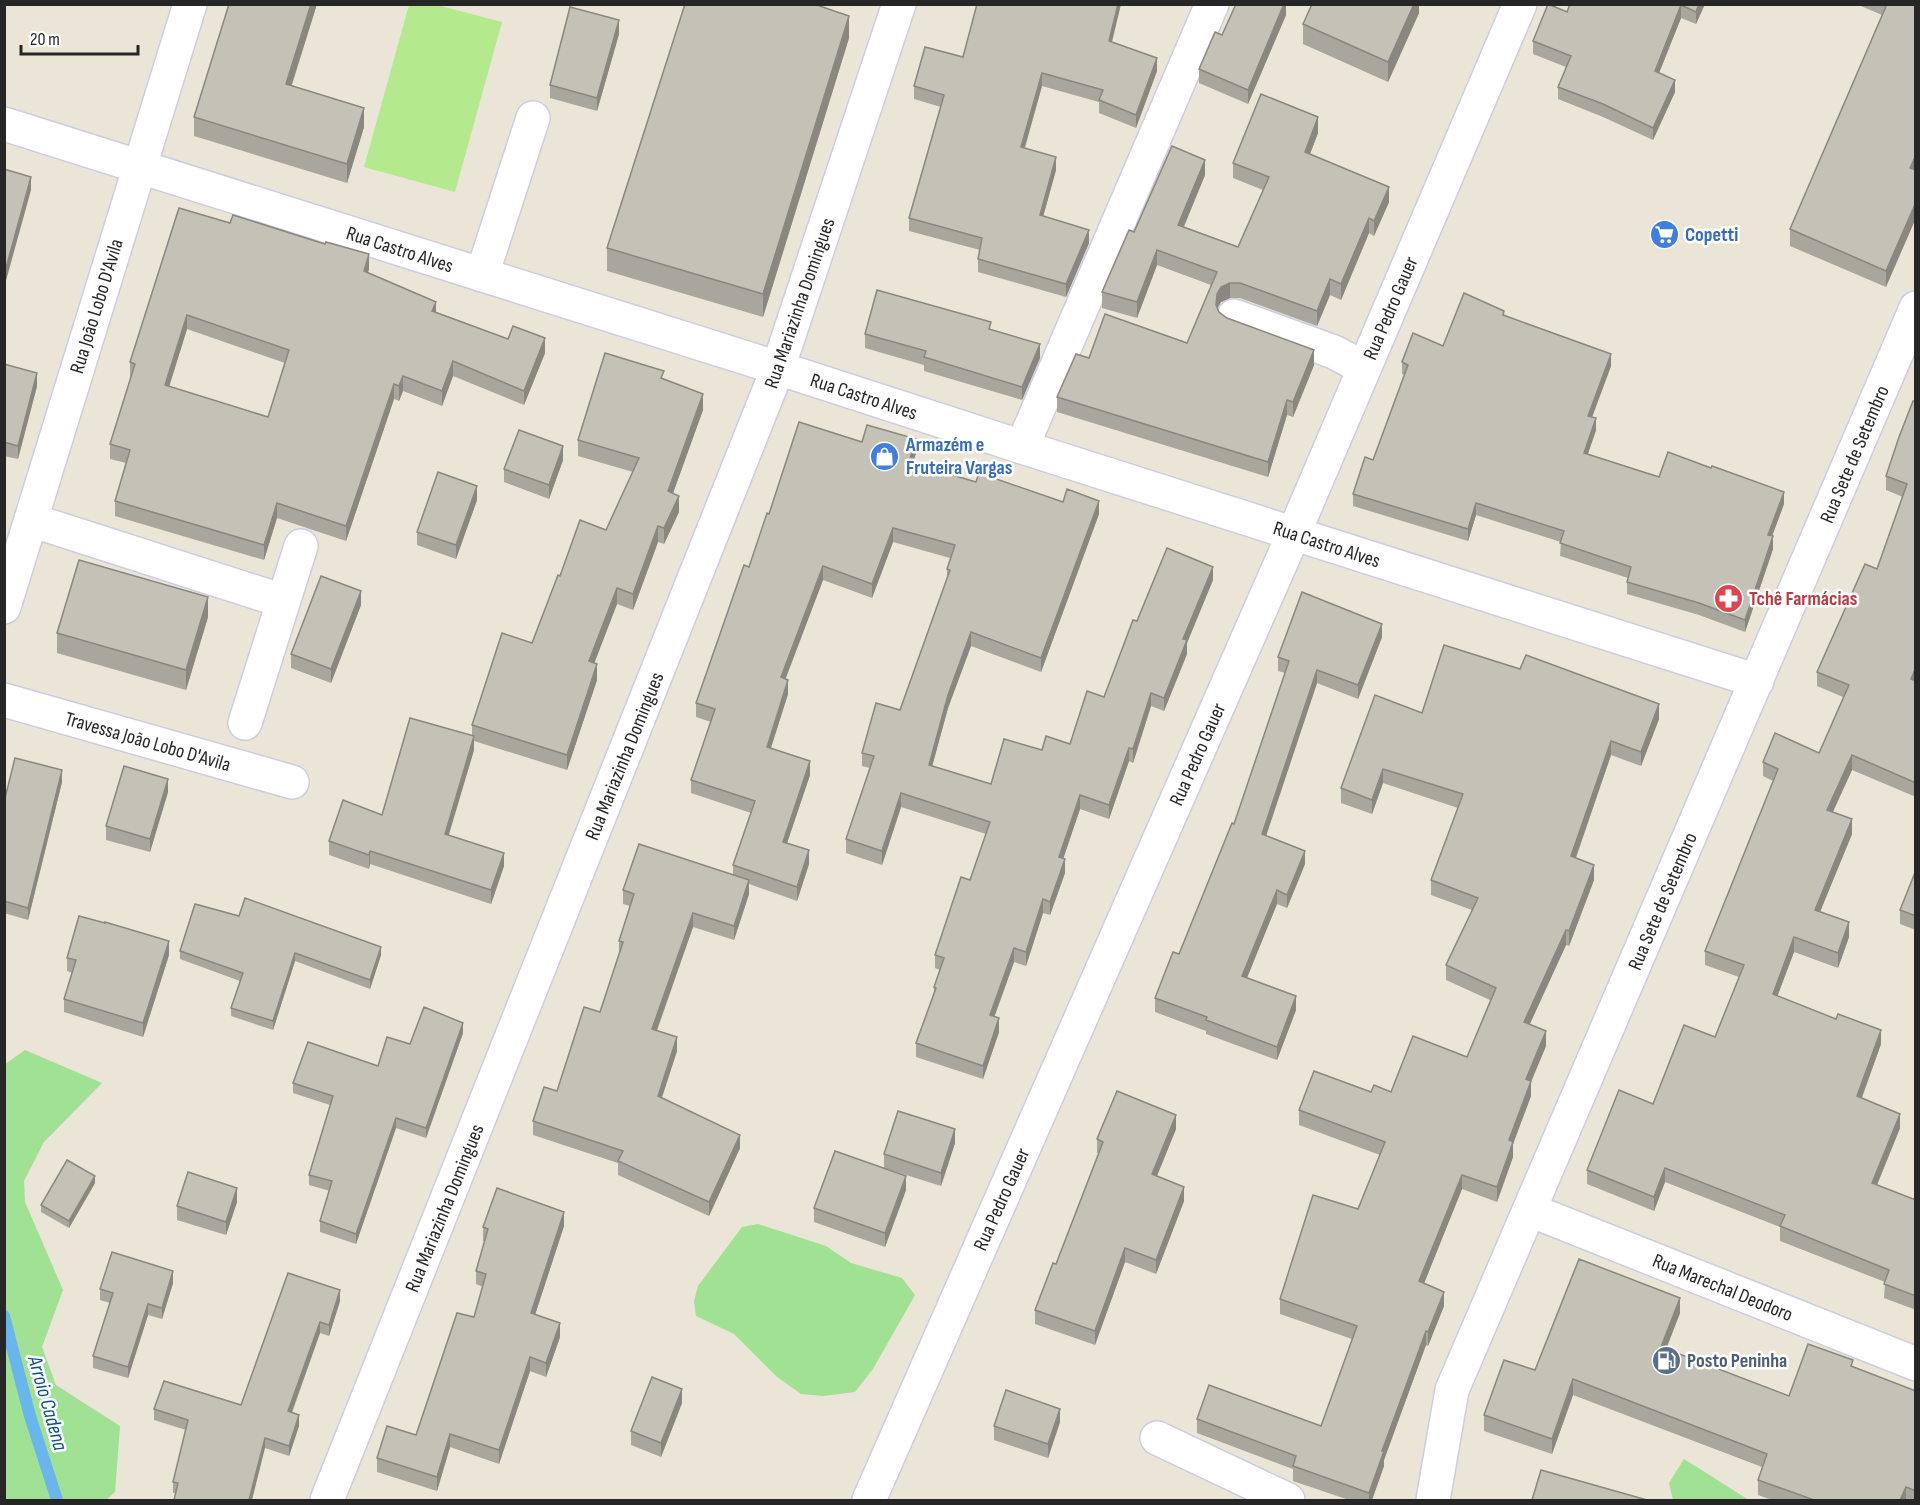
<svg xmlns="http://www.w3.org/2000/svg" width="1920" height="1505" font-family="'Sofia Sans Condensed',sans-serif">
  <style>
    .green { fill: #a1e193 }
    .pitch { fill: #b4e98e }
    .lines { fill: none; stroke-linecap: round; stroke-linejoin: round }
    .stream { stroke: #69b5ed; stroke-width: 12 }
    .minor-casing { stroke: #cdcde0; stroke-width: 36 }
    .minor { stroke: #fff; stroke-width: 33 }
    .wall { fill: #a9a69d; fill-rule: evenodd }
    .shaded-wall { fill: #898780 }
    .building { fill: #c4c1b7; stroke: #898780; stroke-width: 1.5; fill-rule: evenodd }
    .labels { text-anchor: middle; stroke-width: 5; stroke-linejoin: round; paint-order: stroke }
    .shop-label { font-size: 20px; font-weight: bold; fill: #366cbe; stroke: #fff; text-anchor: start }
    .street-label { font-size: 20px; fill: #262626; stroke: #fff }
    .health-label { font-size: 20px; font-weight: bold; fill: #be3a42; stroke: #fff; text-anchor: start }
    .service-label { font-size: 20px; font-weight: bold; fill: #4e5e75; stroke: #fff; text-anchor: start }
    .water-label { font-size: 21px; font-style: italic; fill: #0d5093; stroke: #fff }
  </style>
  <rect width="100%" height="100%" fill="#eae5d7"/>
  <!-- green -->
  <g class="green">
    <polygon points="25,1050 102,1083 44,1142 24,1181 25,1202 63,1290 42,1347 56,1385 120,1426 115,1492 106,1500 5,1500 4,1065"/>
    <polygon points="758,1224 826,1246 851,1263 902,1278 915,1295 873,1369 855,1392 823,1396 801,1394 776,1376 734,1334 696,1316 694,1301 698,1286 742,1227"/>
    <polygon points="1684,1459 1749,1500 1673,1500 1669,1483"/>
  </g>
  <!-- pitch -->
  <polygon class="pitch" points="409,5 437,5 502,22 455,192 364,167"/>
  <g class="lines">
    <!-- stream -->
    <polyline class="stream" points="4,1316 30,1416 57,1500"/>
    <defs>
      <g id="minor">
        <polyline points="4,124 778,368 1022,447 1757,681"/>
        <polyline points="482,275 533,118"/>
        <polyline points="1234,316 1334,352 1364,368"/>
        <polyline points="1022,447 1212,4"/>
        <polyline points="31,520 283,601"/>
        <polyline points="4,607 190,4"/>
        <polyline points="4,700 292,782"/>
        <polyline points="245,723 301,546"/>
        <polyline points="1530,1210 1916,1364"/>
        <polyline points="1157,1438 1288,1500"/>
        <polyline points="327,1500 778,368 899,4"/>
        <polyline points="869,1500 1294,533 1520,4"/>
        <polyline points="1433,1500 1452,1390 1916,308"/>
      </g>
    </defs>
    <!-- minor casing -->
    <use href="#minor" class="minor-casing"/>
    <!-- minor -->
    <use href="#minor" class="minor"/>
  </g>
  <!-- wall -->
  <g class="wall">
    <polygon points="317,4 292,85 364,127 347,183 194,136 194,117"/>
    <polygon points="1121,4 1112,42 1157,71 1136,128 1099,113 1099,102 1042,86 1025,148 1056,170 1043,216 1089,243 1066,297 978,272 978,259 980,250 909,231 909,218 941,107 914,99 914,86 963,57"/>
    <polygon points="1286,4 1286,15 1248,104 1199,83 1199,69 1222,35"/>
    <polygon points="1419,4 1419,13 1388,82 1303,44 1303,24"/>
    <polygon points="1570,4 1705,4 1696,24 1681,18 1659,73 1675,92 1653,140 1603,117 1558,99 1558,87 1566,67 1533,54 1533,41 1567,12"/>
    <polygon points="1856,4 1916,4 1886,287 1790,246 1790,229 1882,15"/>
    <polygon points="619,34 597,111 550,98 550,85"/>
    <polygon points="849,38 763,317 607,271 607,248"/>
    <polygon points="1318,133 1310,154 1389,202 1374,236 1369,233 1341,300 1330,295 1317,326 1240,298 1230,298 1221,302 1217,308 1219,312 1227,318 1314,365 1293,417 1287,415 1268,477 1057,412 1057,397 1089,358 1187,343 1211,285 1157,265 1137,318 1102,308 1102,292 1134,232 1205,175 1184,227 1238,247 1263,190 1233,178 1233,163"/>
    <path d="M179,208l190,61 -1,4 68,39 109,41 -21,52 -71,-29 -11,30 -39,-15 -4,10 -5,-2 -48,142 -69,-23 -13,42 -149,-44v-15l11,-38 -16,-4v-15l21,-67h-1v-15zM187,329l98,34 -17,54 -99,-31z"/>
    <polygon points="1504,315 1611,366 1592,417 1596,430 1588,454 1659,477 1784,504 1772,536 1773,549 1745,632 1699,615 1627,594 1627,582 1628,578 1560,556 1561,542 1476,515 1468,541 1353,506 1353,494 1373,460 1405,375 1402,374 1402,362 1443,346"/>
    <polygon points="865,334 1040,358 1022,400 924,371 924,365 865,348"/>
    <polygon points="4,364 37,386 18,459 4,456"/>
    <polygon points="664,379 703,410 673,493 679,512 664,544 658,542 633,610 617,604 594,663 597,680 567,770 474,741 474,750 448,835 504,866 491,904 370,864 369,869 329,855 329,841 382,815 472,735 472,725 532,643 560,576 606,530 633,472 578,456 578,440"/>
    <polygon points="1916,402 1916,797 1852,770 1833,812 1852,834 1820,912 1849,937 1838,968 1794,952 1777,996 1881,1044 1862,1098 1900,1128 1877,1185 1916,1200 1916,1310 1884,1298 1885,1282 1780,1241 1780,1227 1665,1182 1654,1211 1587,1184 1587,1170 1653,1104 1715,1037 1739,977 1705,965 1705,951 1773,781 1763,776 1763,762 1819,753 1843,697 1817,686 1817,672 1877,569 1903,497 1886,490 1886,476"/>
    <polygon points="862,442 916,453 913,463 976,482 1099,514 1041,672 971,646 948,708 932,766 991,784 1042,750 1070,744 1104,697 1137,621 1213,580 1187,643 1187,654 1164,711 1151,706 1133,763 1129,761 1109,819 1080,809 1063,859 1065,873 1050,915 1043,913 1026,966 1014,962 994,1017 999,1032 983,1079 916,1057 916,1043 934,994 934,987 940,970 935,968 935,955 970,880 986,834 901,807 882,865 846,853 846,839 870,768 862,766 862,753 900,710 947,580 947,569 950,558 893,542 872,598 823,580 785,679 788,694 771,748 810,775 787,843 809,864 797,901 749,884 749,894 734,940 693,927 657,1031 677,1051 661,1098 740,1148 709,1216 618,1175 618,1163 533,1135 533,1121 557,1091 600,1012 619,955 619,941 630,906 623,904 623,890 733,875 733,865 751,813 691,793 691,780 711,722 696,717 696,703 769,514"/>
    <polygon points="563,460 549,499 504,482 504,469"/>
    <polygon points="477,500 456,559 417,545 417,532"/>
    <polygon points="361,605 331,683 291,668 291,654"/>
    <polygon points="208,617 186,690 57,653 57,633"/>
    <polygon points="1382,637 1358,699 1317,683 1266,836 1305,864 1287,908 1277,904 1247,978 1296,1010 1277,1060 1206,1034 1206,1031 1155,1012 1155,998 1179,954 1234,824 1285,673 1278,671 1278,657"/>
    <polygon points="1422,713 1659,719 1641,766 1611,755 1576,858 1594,880 1569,946 1566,945 1529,1025 1546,1046 1531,1081 1531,1096 1513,1144 1513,1157 1497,1202 1462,1189 1424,1283 1444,1306 1428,1346 1426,1345 1384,1460 1384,1466 1372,1500 1349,1500 1293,1481 1293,1469 1197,1433 1197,1419 1321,1426 1352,1339 1280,1314 1280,1299 1358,1209 1380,1155 1299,1125 1299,1110 1371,1092 1391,1092 1467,1057 1490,1000 1446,980 1446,965 1472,910 1431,895 1431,880 1458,808 1383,783 1372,814 1341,803 1341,788"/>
    <polygon points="62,782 28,920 4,913 4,802"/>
    <polygon points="168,792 150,852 106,840 106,826"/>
    <polygon points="1916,870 1916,930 1900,924 1900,910"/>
    <polygon points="195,904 381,955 370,989 295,961 273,1030 231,1016 231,1008 240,981 180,959 180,951"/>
    <polygon points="169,955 143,1037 64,1012 64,999 72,973 67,971 67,958"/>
    <polygon points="463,1033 426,1138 396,1128 356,1244 320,1232 320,1221 330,1191 309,1185 309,1175 330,1105 293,1093 293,1083 378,1066 410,1044"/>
    <polygon points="1176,1129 1157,1176 1184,1201 1156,1274 1125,1262 1095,1345 1035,1324 1035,1310 1056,1264 1099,1153 1097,1153 1097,1139"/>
    <polygon points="955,1143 941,1186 884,1168 884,1154"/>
    <polygon points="95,1183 69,1228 41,1212 41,1205"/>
    <polygon points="906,1190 885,1247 814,1222 814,1208"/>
    <polygon points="237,1202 226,1235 177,1220 177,1206"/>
    <polygon points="564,1226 535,1315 560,1337 546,1377 530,1371 499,1464 450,1447 437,1491 377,1472 377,1458 416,1435 474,1317 483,1287 476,1284 476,1271 485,1241 483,1241 483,1227"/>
    <polygon points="173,1283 162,1319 148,1315 128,1378 93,1368 93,1356 110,1303 100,1300 100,1289"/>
    <polygon points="340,1301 329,1336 320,1333 292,1413 299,1426 289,1456 265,1448 175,1493 173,1493 173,1482 186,1430 154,1420 154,1409 241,1405"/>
    <polygon points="1680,1313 1666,1349 1789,1396 1853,1367 1916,1391 1916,1500 1772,1500 1758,1495 1758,1480 1762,1467 1573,1395 1552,1454 1484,1431 1484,1415 1535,1370"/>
    <polygon points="682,1403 661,1457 631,1445 631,1431"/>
    <polygon points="1060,1422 1048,1458 994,1440 994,1426"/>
  </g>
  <!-- shaded-wall -->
  <g class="shaded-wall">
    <polygon points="311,4 317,4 286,102 286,84"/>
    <polygon points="1118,4 1121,4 1109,53 1109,41"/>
    <polygon points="1284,4 1286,4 1286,15 1248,104 1248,90"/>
    <polygon points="1414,4 1419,4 1419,13 1388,82 1388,62"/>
    <polygon points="1699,4 1705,4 1696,24 1696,12"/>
    <polygon points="1681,5 1681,18 1655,83 1655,71"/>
    <polygon points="849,16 849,38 763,317 763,294"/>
    <polygon points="619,20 619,34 597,111 597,98"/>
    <polygon points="1157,58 1157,71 1136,128 1136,115"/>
    <polygon points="1042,73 1042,86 1021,160 1021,147"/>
    <polygon points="1675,80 1675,92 1653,140 1653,128"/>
    <polygon points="364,108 364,127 347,183 347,164"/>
    <polygon points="1318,117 1318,133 1305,167 1305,152"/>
    <polygon points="1916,155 1916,172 1910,168"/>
    <polygon points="1056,157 1056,170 1040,228 1040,215"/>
    <polygon points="1205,160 1205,175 1178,240 1178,225"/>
    <polygon points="31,177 31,190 4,288 4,275"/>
    <polygon points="1389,187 1389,202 1374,236 1374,221"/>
    <polygon points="1916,202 1916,218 1886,287 1886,271"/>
    <polygon points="1369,218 1369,233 1341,300 1341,284"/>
    <polygon points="1089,230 1089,243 1066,297 1066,284"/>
    <polygon points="1157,250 1157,265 1137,318 1137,302"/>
    <polygon points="369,254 369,269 364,285 364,271"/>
    <polygon points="1330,279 1330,295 1317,326 1317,311"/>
    <polygon points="1230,283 1230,298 1221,302 1217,309 1216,305 1217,294 1221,287"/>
    <polygon points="436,302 436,317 432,311"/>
    <polygon points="187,315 187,329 165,400 165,385"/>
    <polygon points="545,338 545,353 524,405 524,391"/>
    <polygon points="1040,344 1040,358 1022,400 1022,387"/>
    <polygon points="1314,350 1314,365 1293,417 1293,402"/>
    <polygon points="1611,354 1611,366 1588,428 1588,416"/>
    <polygon points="453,361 453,376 442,406 442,391"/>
    <polygon points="37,373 37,386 18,459 18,446"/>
    <polygon points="403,376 403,391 399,401 399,386"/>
    <polygon points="394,384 394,399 346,541 346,526"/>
    <polygon points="703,394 703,410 668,507 668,491"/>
    <polygon points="1287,400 1287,415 1268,477 1268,462"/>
    <polygon points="1596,418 1596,430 1584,465 1584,453"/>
    <polygon points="916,439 916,453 909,476 909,462"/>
    <polygon points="563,446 563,460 549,499 549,485"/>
    <polygon points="477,486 477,500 456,559 456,545"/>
    <polygon points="1784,492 1784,504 1768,547 1768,535"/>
    <polygon points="679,496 679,512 664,544 664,528"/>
    <polygon points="1099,501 1099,514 1041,672 1041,658"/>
    <polygon points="277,503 277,518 264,560 264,545"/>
    <polygon points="1476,503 1476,515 1468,541 1468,529"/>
    <polygon points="658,526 658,542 633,610 633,594"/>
    <polygon points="893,528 893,542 872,598 872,584"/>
    <polygon points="1773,536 1773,549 1745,632 1745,620"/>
    <polygon points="823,566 823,580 781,691 781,677"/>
    <polygon points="1213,567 1213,580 1187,643 1187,654 1164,711 1164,698 1183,639"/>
    <polygon points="617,588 617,604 589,677 589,661"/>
    <polygon points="361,591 361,605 331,683 331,669"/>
    <polygon points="208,597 208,617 186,690 186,670"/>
    <polygon points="1382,624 1382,637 1358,699 1358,685"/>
    <polygon points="971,632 971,646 948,708 929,778 929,765 948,695"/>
    <polygon points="597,664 597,680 567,770 567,755"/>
    <polygon points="1916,667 1916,682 1911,679"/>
    <polygon points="1317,670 1317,683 1262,848 1262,834"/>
    <polygon points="788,680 788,694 767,760 767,747"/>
    <polygon points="1151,693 1151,706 1133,763 1133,749"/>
    <polygon points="1659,704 1659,719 1641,766 1641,752"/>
    <polygon points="474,736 474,750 445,848 445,834"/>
    <polygon points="1611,741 1611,755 1571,871 1571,856"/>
    <polygon points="1129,748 1129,761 1109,819 1109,805"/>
    <polygon points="1852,755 1852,770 1827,824 1827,810"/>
    <polygon points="810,761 810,775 783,855 783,842"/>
    <polygon points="1383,769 1383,783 1372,814 1372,800"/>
    <polygon points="62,770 62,782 28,920 28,908"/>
    <polygon points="168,779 168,792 150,852 150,839"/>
    <polygon points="901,793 901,807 882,865 882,851"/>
    <polygon points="1080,795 1080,809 1059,871 1059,857"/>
    <polygon points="1852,819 1852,834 1815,924 1815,910"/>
    <polygon points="809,850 809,864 797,901 797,887"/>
    <polygon points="370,851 370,864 369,869 369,855"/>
    <polygon points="1305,851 1305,864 1287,908 1287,895"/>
    <polygon points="504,853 504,866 491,904 491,890"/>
    <polygon points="1065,859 1065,873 1050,915 1050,902"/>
    <polygon points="1594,865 1594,880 1569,946 1569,931"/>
    <polygon points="749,880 749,894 734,940 734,926"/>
    <polygon points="1277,890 1277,904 1242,990 1242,976"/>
    <polygon points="1043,899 1043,913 1026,966 1026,952"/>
    <polygon points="693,913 693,927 652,1043 652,1029"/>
    <polygon points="1849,922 1849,937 1838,968 1838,953"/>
    <polygon points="1566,930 1566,945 1524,1037 1524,1022"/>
    <polygon points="1794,937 1794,952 1773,1008 1773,994"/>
    <polygon points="169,941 169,955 143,1037 143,1023"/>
    <polygon points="381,947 381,955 370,989 370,980"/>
    <polygon points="1014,948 1014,962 990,1029 990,1015"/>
    <polygon points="295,953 295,961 273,1030 273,1021"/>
    <polygon points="1296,996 1296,1010 1277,1060 1277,1047"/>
    <polygon points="999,1018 999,1032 983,1079 983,1066"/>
    <polygon points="463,1023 463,1033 426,1138 426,1128"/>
    <polygon points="1881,1030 1881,1044 1857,1110 1857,1096"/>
    <polygon points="1546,1031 1546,1046 1526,1094 1526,1079"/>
    <polygon points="677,1037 677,1051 658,1110 658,1096"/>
    <polygon points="1531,1081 1531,1096 1513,1144 1513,1157 1497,1202 1497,1187 1509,1140"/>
    <polygon points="1900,1114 1900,1128 1872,1197 1872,1183"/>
    <polygon points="1176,1115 1176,1129 1152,1188 1152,1174"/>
    <polygon points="396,1118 396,1128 356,1244 356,1234"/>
    <polygon points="955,1129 955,1143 941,1186 941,1173"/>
    <polygon points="740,1135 740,1148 709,1216 709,1202"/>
    <polygon points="1665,1168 1665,1182 1654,1211 1654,1197"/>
    <polygon points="1462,1175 1462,1189 1419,1296 1419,1281"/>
    <polygon points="95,1176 95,1183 69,1228 69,1221"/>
    <polygon points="906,1176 906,1190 885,1247 885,1233"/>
    <polygon points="1184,1187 1184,1201 1156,1274 1156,1260"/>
    <polygon points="237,1188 237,1202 226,1235 226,1222"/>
    <polygon points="564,1212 564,1226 531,1327 531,1313"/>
    <polygon points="1125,1248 1125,1262 1095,1345 1095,1331"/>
    <polygon points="173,1271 173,1283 162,1319 162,1308"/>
    <polygon points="340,1290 340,1301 329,1336 329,1325"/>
    <polygon points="1444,1292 1444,1306 1428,1346 1428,1332"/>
    <polygon points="1680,1298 1680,1313 1661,1362 1661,1347"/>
    <polygon points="148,1304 148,1315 128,1378 128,1367"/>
    <polygon points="320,1322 320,1333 288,1422 288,1411"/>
    <polygon points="560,1323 560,1337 546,1377 546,1363"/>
    <polygon points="1426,1331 1426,1345 1384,1460 1384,1466 1372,1500 1369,1500 1369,1493 1382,1451"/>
    <polygon points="530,1357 530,1371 499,1464 499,1450"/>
    <polygon points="1573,1379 1573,1395 1552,1454 1552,1439"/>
    <polygon points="682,1389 682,1403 661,1457 661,1443"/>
    <polygon points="1060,1409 1060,1422 1048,1458 1048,1444"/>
    <polygon points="299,1415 299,1426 289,1456 289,1446"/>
    <polygon points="450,1434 450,1447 437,1491 437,1477"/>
    <polygon points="265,1438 265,1448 252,1500 249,1500"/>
    <polygon points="1906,1487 1906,1500 1900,1500"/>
  </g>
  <!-- building -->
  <g class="building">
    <polygon points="229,4 311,4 286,84 364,108 347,164 194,117"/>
    <polygon points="685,4 814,4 849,16 763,294 607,248"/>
    <polygon points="977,4 1118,4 1109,41 1157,58 1136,115 1099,100 1103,90 1042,73 1021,147 1056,157 1040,215 1089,230 1066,284 978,259 982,238 909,218 944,95 914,86 925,47 963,57"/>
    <polygon points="1236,4 1284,4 1248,90 1199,69 1215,32 1222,35"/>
    <polygon points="1312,4 1414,4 1388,62 1303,24"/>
    <polygon points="1548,4 1567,12 1570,4 1699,4 1696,12 1681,5 1655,71 1675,80 1653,128 1603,104 1558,87 1571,56 1533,41"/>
    <polygon points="1887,4 1916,4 1916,155 1910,168 1916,170 1916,202 1886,271 1790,229"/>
    <polygon points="570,7 619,20 597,98 550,85"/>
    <polygon points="1261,94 1318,117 1305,152 1389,187 1374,221 1369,218 1341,284 1330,279 1317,311 1240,283 1230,283 1221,287 1217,294 1216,305 1219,312 1227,318 1314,350 1293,402 1287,400 1268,462 1057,397 1076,354 1089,358 1105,314 1187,343 1217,272 1157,250 1137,302 1102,292 1129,230 1134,232 1172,146 1205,160 1178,225 1238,247 1269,177 1233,163"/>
    <polygon points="4,169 31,177 4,275"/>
    <path d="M179,208l51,15 3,-8 92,29 1,-2 43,12 -5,17 72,31 -4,9 76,28 5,-13 32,12 -21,53 -71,-30 -11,30 -39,-15 -4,10 -5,-2 -48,142 -69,-23 -13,42 -149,-44 15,-51 -20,-6 25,-80 -5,-2zM187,315l102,35 -21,67 -103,-32z"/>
    <polygon points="877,290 991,322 989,329 1040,344 1022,387 924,357 926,351 865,334"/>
    <polygon points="1464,293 1504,311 1503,315 1611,354 1588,416 1596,418 1584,453 1659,477 1668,452 1711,468 1712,466 1784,492 1768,535 1773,536 1745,620 1699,603 1627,582 1631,567 1560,543 1564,531 1476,503 1468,529 1353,494 1365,457 1373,460 1408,365 1402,362 1413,333 1443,346"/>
    <polygon points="605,353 664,371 661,378 703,394 668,491 679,496 664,528 658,526 633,594 617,588 589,661 597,664 567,755 472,725 502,633 532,643 558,575 560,576 580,520 606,530 639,458 578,440"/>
    <polygon points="4,364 37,373 18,446 4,442"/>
    <polygon points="1913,401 1916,402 1916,667 1911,679 1916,681 1916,783 1852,755 1827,810 1852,819 1815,910 1849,922 1838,953 1794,937 1773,994 1836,1019 1838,1014 1881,1030 1857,1096 1900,1114 1872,1183 1916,1200 1916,1296 1884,1284 1889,1270 1780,1226 1785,1215 1665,1168 1654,1197 1587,1170 1619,1090 1653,1104 1684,1025 1715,1037 1744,965 1705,951 1778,769 1763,762 1775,733 1819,753 1849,685 1817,672 1865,564 1877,569 1907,484 1886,476 1899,437"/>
    <polygon points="799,422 862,442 867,425 916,439 909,462 976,482 979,473 1063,502 1067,489 1099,501 1041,658 971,632 948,695 929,765 991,784 1004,739 1042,750 1046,736 1070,744 1087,691 1104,697 1133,620 1137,621 1167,548 1213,567 1183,639 1187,640 1164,698 1151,693 1133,749 1129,748 1109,805 1080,795 1059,857 1065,859 1050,902 1043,899 1026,952 1014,948 990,1015 999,1018 983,1066 916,1043 936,988 934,987 944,958 935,955 961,877 970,880 990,822 901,793 882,851 846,839 874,756 862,753 876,703 900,710 950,570 947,569 955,545 893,528 872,584 823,566 781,677 788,680 767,747 810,761 783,842 809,850 797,887 733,865 755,801 691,780 715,709 696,703 744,565 749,567 767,513 769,514"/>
    <polygon points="519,430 563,446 549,485 504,469"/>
    <polygon points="438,472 477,486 456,545 417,532"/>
    <polygon points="79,560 208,597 186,670 57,633"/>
    <polygon points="321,576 361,591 331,669 291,654"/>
    <polygon points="1302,592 1382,624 1358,685 1317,670 1262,834 1305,851 1287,895 1277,890 1242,976 1296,996 1277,1047 1206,1020 1207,1017 1155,998 1173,952 1179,954 1232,823 1234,824 1289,661 1278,657"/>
    <polygon points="1444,645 1520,669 1526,655 1659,704 1641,752 1611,741 1571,856 1594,865 1569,931 1566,930 1524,1022 1546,1031 1526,1079 1531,1081 1509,1140 1513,1142 1497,1187 1462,1175 1419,1281 1444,1292 1428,1332 1426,1331 1382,1451 1384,1451 1369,1493 1293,1466 1296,1456 1197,1419 1209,1385 1321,1426 1357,1326 1280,1299 1313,1195 1358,1209 1385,1142 1299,1110 1314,1071 1371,1092 1374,1085 1391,1092 1413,1036 1467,1057 1496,988 1446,965 1478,898 1431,880 1463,794 1383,769 1372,800 1341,788 1375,695 1422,713"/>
    <polygon points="410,718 474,736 445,834 504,853 491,890 370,851 369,855 329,841 343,800 382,815"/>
    <polygon points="15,758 62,770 28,908 4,901 4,802"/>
    <polygon points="124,766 168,779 150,839 106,826"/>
    <polygon points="639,844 749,880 734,926 693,913 652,1029 677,1037 658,1096 740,1135 709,1202 618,1161 623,1151 533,1121 544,1087 557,1091 584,1007 600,1012 623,942 619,941 634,894 623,890"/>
    <polygon points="1916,870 1916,916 1900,910"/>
    <polygon points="245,898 381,947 370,980 295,953 273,1021 231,1008 243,973 180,951 195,904 239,916"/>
    <polygon points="79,916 105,923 105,922 169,941 143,1023 64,999 76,960 67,958"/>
    <polygon points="424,1007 463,1023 426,1128 396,1118 356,1234 320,1221 332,1181 309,1175 333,1096 293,1083 308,1042 378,1066 387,1037 410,1044"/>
    <polygon points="1117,1091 1176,1115 1152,1174 1184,1187 1156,1260 1125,1248 1095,1331 1035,1310 1053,1263 1056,1264 1103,1142 1097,1139"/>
    <polygon points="898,1111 955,1129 941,1173 884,1154"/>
    <polygon points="835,1151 906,1176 885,1233 814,1208"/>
    <polygon points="67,1160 95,1176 69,1221 41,1205"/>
    <polygon points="188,1172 237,1188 226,1222 177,1206"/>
    <polygon points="497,1188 564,1212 531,1313 560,1323 546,1363 530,1357 499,1450 450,1434 437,1477 377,1458 387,1426 416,1435 457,1313 474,1317 486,1274 476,1271 488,1229 483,1227"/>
    <polygon points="112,1252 173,1271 162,1308 148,1304 128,1367 93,1356 113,1293 100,1289"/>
    <polygon points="1579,1259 1680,1298 1661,1347 1789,1396 1808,1344 1853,1360 1851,1366 1916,1391 1916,1491 1906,1487 1900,1500 1814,1500 1758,1480 1767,1454 1573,1379 1552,1439 1484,1415 1504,1360 1535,1370"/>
    <polygon points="288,1273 340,1290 329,1325 320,1322 288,1411 299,1415 289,1446 265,1438 249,1500 174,1500 178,1483 173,1482 188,1420 154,1409 164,1381 241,1405"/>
    <polygon points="652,1377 682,1389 661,1443 631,1431"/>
    <polygon points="1006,1390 1060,1409 1048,1444 994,1426"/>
    <polygon points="1541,1470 1647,1500 1532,1500"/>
  </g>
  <!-- icons -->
  <defs>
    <symbol id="supermarket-disc" viewBox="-11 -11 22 22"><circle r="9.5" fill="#3f7fe0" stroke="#fff"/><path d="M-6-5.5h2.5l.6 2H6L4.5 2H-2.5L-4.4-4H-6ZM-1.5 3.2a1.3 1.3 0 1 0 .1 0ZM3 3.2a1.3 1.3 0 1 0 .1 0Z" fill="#fff"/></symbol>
    <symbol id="shop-disc" viewBox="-11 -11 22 22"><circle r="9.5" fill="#3f7fe0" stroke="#fff"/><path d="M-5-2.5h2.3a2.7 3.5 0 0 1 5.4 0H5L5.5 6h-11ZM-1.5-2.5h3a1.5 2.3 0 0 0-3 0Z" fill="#fff"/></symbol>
    <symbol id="pharmacy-disc" viewBox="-11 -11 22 22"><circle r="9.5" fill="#e0444e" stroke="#fff"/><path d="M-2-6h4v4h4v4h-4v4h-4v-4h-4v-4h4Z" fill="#fff"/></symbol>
    <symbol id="fuel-disc" viewBox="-11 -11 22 22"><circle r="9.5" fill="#5c6f8a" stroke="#fff"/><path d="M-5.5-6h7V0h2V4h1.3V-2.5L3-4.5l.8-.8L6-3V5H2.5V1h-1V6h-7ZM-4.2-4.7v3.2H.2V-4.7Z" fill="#fff"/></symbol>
  </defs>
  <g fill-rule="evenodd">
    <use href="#supermarket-disc" x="1648" y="218" width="33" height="33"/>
    <use href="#shop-disc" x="868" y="440" width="33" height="33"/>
    <use href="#pharmacy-disc" x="1712" y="582" width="33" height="33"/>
    <use href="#fuel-disc" x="1650" y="1344" width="33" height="33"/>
  </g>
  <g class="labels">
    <!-- shop labels -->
    <g class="shop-label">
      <text x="1685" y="241">Copetti</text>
      <text x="906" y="451">Armazém e<tspan x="906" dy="23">Fruteira Vargas</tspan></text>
    </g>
    <!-- street labels -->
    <g class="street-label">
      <text transform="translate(400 249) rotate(18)" y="7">Rua Castro Alves</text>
      <text transform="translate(799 303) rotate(-71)" y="7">Rua Mariazinha Domingues</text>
      <text transform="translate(96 306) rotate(-73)" y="7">Rua João Lobo D'Avila</text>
      <text transform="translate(1390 308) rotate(-67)" y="7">Rua Pedro Gauer</text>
      <text transform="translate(864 396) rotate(18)" y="7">Rua Castro Alves</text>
      <text transform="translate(1854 454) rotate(-67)" y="7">Rua Sete de Setembro</text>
      <text transform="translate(1327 544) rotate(18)" y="7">Rua Castro Alves</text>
      <text transform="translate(148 741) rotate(16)" y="7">Travessa João Lobo D'Avila</text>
      <text transform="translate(1197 754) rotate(-66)" y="7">Rua Pedro Gauer</text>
      <text transform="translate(624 756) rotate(-68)" y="7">Rua Mariazinha Domingues</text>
      <text transform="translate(1662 901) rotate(-67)" y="7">Rua Sete de Setembro</text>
      <text transform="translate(1001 1199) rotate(-66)" y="7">Rua Pedro Gauer</text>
      <text transform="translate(444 1208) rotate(-68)" y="7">Rua Mariazinha Domingues</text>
      <text transform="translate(1723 1287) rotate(22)" y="7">Rua Marechal Deodoro</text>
    </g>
    <!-- health labels -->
    <g class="health-label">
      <text x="1749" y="605">Tchê Farmácias</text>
    </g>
    <!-- service labels -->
    <g class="service-label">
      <text x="1687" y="1367">Posto Peninha</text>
    </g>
    <!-- water labels -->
    <g class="water-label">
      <text transform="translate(48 1403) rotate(74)" y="7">Arroio Cadena</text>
    </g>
  </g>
  <!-- border -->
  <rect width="1920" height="1505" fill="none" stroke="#262626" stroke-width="12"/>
  <!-- scale -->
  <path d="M21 45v9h117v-9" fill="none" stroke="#262626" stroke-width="3"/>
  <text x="30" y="45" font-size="18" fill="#262626" stroke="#ffffff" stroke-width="4.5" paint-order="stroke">20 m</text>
</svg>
